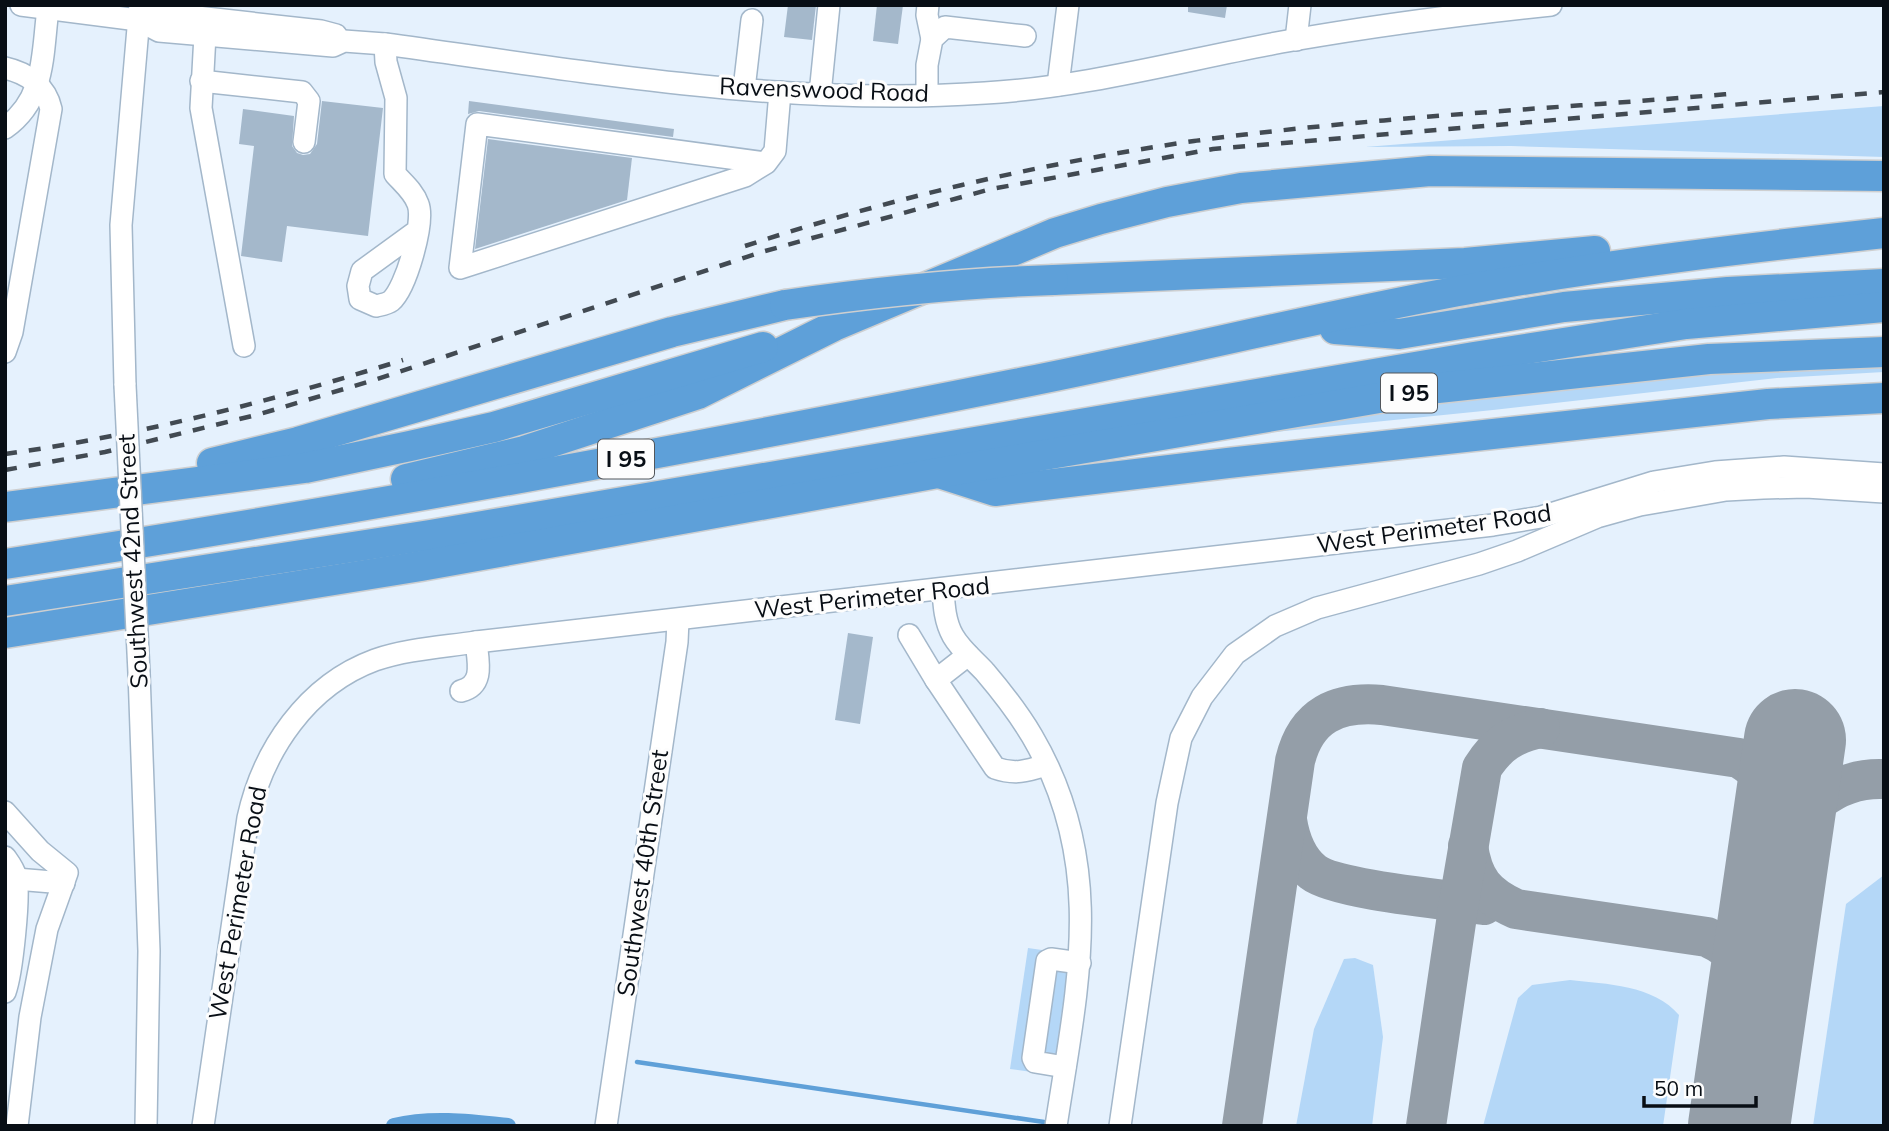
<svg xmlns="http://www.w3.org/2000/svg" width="1889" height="1131" font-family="Mulish,sans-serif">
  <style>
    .green { fill: #b4d7f7 }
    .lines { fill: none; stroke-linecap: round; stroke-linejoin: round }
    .stream { stroke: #5fa0d8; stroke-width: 4.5 }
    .canal { stroke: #5fa0d8; stroke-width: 16 }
    .taxiway { stroke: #949ea8; stroke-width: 40 }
    .runway { stroke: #949ea8; stroke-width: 102 }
    .building { fill: #a4b8cb }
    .minor-casing { stroke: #a3b7ca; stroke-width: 24 }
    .highway-casing { stroke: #cecfd0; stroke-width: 33 }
    .minor { stroke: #fff; stroke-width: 21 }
    .highway { stroke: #5ea0d9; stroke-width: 30 }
    .rail { stroke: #424a52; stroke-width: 4.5; stroke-dasharray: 12 12; stroke-linecap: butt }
    .minor-bridge-casing { stroke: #a3b7ca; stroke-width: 24; stroke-linecap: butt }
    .highway-bridge-casing { stroke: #cecfd0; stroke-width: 33; stroke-linecap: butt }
    .minor-bridge { stroke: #fff; stroke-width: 21 }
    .highway-bridge { stroke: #5ea0d9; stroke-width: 30 }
    .labels { text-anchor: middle; stroke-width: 6; stroke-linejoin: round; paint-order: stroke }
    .shield { fill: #fdfdfd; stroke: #52565b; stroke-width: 2 }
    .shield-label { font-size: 23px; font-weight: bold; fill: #080e15 }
    .street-label { font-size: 24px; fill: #080e15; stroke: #fdfdfd }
  </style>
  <rect width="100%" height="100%" fill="#e5f1fd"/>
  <!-- green -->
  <g class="green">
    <polygon points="1884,106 1884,157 1511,146 1365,147"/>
    <polygon points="1884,355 1884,372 1777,378 1493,410 1236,436 1363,405"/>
    <polygon points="1884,875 1884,1126 1813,1126 1846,904"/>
    <polygon points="1028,948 1070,954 1053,1075 1010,1069"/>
    <polygon points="1355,958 1373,965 1383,1037 1372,1126 1296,1126 1314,1029 1344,959"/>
    <path d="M1570,980c36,4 84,5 109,35l-16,111h-180l35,-128 14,-13z"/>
  </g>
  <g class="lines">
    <!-- stream -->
    <polyline class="stream" points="637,1062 1044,1122"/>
    <!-- canal -->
    <path class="canal" d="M394,1126c37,-9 77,-4 114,0"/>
    <!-- taxiway -->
    <g class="taxiway">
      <path d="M1287,820c3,19 10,39 26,52 23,18 137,28 171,33"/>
      <path d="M1468,846c5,34 17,49 48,63l191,28c38,17 45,40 48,79"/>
      <path d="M1782,856c13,-45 53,-79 102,-77"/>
      <path d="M1242,1126l53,-365c11,-46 42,-60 87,-56l357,53c55,33 41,71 35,125"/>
      <path d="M1426,1126l33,-224 23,-134c15,-24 31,-34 58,-40"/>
    </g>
    <!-- runway -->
    <polyline class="runway" points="1739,1126 1795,740"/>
  </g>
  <!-- building -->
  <g class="building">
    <polygon points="788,5 816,5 812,40 784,37"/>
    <polygon points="877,5 903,5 898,44 873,41"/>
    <polygon points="1188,5 1227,5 1225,18 1188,12"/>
    <polygon points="322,101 383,108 368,236 287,226 282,262 241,256 254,146 239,144 243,109 294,116 292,146 297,153 303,155 310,154 317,144"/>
    <polygon points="469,101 674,129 673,137 479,111 468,114"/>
    <polygon points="488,139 632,158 627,200 475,249"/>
    <polygon points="848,633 873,637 860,724 835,720"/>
  </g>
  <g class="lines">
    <defs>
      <g id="minor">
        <path d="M21,5l117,15 21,11 174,15 11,-5 41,3c198,27 399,63 600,49 104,-6 206,-35 308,-53 86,-15 172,-26 258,-35"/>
        <polyline points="928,5 927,15 932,39"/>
        <polyline points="138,20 161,13 321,31 336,35"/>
        <polyline points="205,35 201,108 244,346"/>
        <polyline points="1296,40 1300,5"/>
        <path d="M385,44l1,18 10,36 -1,76c8,9 19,18 23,30 7,18 -12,84 -27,97 -4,3 -11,4 -15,5l-16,-7 -2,-13 4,-15 55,-40"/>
        <path d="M5,68c22,5 41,18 46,41l-39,223 -7,20"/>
        <polyline points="201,81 302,92 309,101 304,142"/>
        <polyline points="1058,85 1068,5"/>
        <polyline points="744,89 752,20"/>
        <polyline points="820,94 829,5"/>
        <polyline points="927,95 927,65 932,39 945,27 1025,36"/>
        <path d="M5,128c41,-29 37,-74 43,-119"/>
        <polyline points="766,163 477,124 460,268 745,176 766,163 775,151 780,92"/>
        <polyline points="125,385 121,225 140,5"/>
        <path d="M943,590c1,16 2,32 10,46 8,14 21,24 32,36 17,20 34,42 47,64 76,129 45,252 24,390"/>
        <polyline points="909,635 936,680"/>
        <path d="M968,655l-32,25 59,88c20,7 32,3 51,-3"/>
        <polyline points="139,673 149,951 146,1126"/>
        <path d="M461,691c24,-6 17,-30 15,-49"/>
        <polyline points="5,812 40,851 67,873 47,929 30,1017 17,1126"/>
        <path d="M5,857c5,7 9,12 11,20 4,18 -4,96 -11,115"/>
        <polyline points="16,879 64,883"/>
        <polyline points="1065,1067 1035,1062 1033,1058 1047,961 1051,959 1080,963"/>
        <path d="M203,1126l45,-308c15,-68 59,-133 127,-158 32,-11 68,-13 101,-18l1017,-117 48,-8 113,-35 61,-10 69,-5 100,7"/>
        <polyline points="606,1126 677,642 678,620"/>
        <polyline points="1120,1126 1167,803 1181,738 1202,697 1235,654 1275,626 1317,608 1479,564 1517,551 1597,517 1640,505 1726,490 1763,488 1806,487 1884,492"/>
      </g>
      <g id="highway">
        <polyline points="1053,280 1465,263 1595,251"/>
        <polyline points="1335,329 1399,334 1564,307 1728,292 1884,284"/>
        <polyline points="212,463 298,442 672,332 785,305"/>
        <polyline points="942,474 995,491 1228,463 1768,404 1884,398"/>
        <polyline points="406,479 524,451 698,394 834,326 1055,233 1101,219 1167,202 1241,188 1430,171 1884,176"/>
        <polyline points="5,507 305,468 410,446 494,427 763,347"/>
        <path d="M5,564c338,-52 675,-113 1010,-180 154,-30 306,-68 460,-96 136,-24 272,-40 409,-55"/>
        <polyline points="5,601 430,535 1474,357 1686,324 1884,307"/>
        <polyline points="5,633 421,566 938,473 1438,388 1709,359 1884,352"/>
      </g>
    </defs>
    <!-- minor casing -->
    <use href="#minor" class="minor-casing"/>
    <!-- highway casing -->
    <use href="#highway" class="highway-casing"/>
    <!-- minor -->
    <use href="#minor" class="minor"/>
    <!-- highway -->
    <use href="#highway" class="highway"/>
    <!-- rail -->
    <g class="rail">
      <path d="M745,246c146,-48 297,-83 449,-105 177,-24 356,-32 534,-47"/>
      <path d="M5,454c136,-19 267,-53 398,-94"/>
      <polyline points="5,470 105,452 260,414 371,381 765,251 991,189 1213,149 1884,92"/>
    </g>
    <defs>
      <polyline id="minor-bridge" points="125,385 139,673"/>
      <path id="highway-bridge" d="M785,305c89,-13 178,-22 268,-25"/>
    </defs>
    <!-- minor-bridge casing -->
    <use href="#minor-bridge" class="minor-bridge-casing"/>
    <!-- highway-bridge casing -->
    <use href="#highway-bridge" class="highway-bridge-casing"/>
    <!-- minor-bridge -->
    <use href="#minor-bridge" class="minor-bridge"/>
    <!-- highway-bridge -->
    <use href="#highway-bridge" class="highway-bridge"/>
  </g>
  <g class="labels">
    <!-- shield labels -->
    <g class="shield">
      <rect x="1381" y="373.5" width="56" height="39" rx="5"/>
      <rect x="598" y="439.5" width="56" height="39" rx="5"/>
    </g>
    <g class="shield-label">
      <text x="1409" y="401">I 95</text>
      <text x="626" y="467">I 95</text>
    </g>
    <!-- street labels -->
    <g class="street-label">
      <text transform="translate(824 90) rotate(2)" y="8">Ravenswood Road</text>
      <text transform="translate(1434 529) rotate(-8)" y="8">West Perimeter Road</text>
      <text transform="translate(133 561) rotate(-93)" y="8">Southwest 42nd Street</text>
      <text transform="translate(872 598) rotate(-6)" y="8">West Perimeter Road</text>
      <text transform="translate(643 873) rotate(-82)" y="8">Southwest 40th Street</text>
      <text transform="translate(238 903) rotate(-80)" y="8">West Perimeter Road</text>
    </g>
  </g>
  <!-- border -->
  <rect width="1889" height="1131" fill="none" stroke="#080e15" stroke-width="14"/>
  <!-- scale -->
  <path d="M1644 1096v10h112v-10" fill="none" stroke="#080e15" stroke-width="3.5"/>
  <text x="1654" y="1096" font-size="21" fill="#080e15" stroke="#fdfdfd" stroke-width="5" paint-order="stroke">50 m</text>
</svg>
